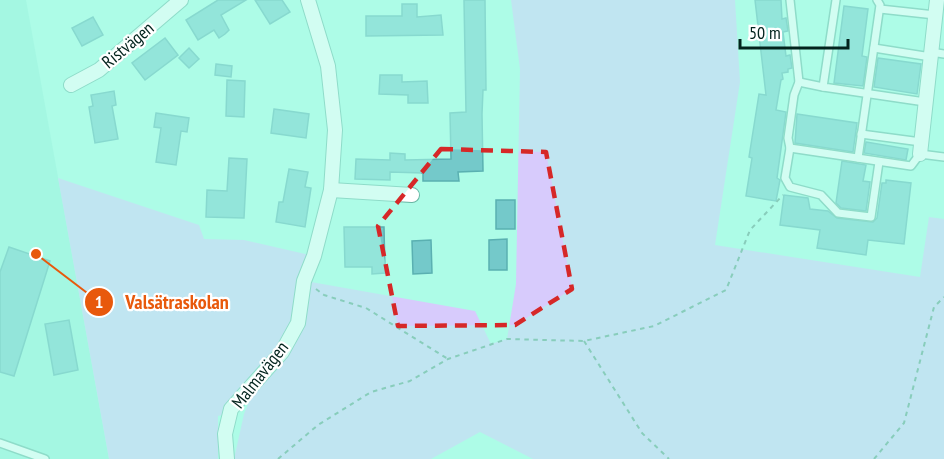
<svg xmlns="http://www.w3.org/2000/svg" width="944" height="459" font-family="'PT Sans Narrow',sans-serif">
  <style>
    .built { fill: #99f2dc }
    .green { fill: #d7cbfc }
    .building { fill: #74c9ca; stroke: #5ab0b1; stroke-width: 1.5 }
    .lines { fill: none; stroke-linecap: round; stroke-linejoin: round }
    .service-casing { stroke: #69b6a4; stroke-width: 10 }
    .minor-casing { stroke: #69b6a4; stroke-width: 16 }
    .path { stroke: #5b9486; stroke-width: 2; stroke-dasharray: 4.5 4.5; stroke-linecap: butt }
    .service { stroke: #fff; stroke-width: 7 }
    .minor { stroke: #fff; stroke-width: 14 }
    .marked { fill: none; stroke: #d62828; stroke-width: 4.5; stroke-dasharray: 12 8; stroke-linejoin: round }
    .labels { text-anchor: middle; stroke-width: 4.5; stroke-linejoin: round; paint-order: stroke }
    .street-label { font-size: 18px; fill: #02231d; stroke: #fff }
    .leader { fill: none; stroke: #e8590c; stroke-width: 2 }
    .callout-dot { fill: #e8590c; stroke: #fff; stroke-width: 2 }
    .mark-label { font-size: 18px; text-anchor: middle; font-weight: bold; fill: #fff }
    .callout-label { font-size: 20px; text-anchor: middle; font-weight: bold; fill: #e8590c; stroke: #fff; stroke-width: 4.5; stroke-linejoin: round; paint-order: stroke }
  </style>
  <rect width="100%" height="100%" fill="#adfce7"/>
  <!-- built -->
  <polygon class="built" points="0,0 26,0 109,459 0,459"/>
  <!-- green -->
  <polygon class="green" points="511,0 735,0 740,82 715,245 920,277 929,217 944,219 944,459 533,459 480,432 431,459 234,459 244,414 258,380 230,413 218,416 218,459 109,459 58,178 199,225 204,239 244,240 314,256 311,282 475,311 491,344 507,339 516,284 520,69"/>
  <!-- building -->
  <g class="building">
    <polygon points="218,0 246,0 221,15 229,30 225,34 219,38 214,30 198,40 186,20"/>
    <polygon points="255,0 282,0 290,12 270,24"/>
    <polygon points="464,0 485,0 486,90 483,90 482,114 483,171 458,172 459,181 423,181 423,173 390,172 390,180 355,179 356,159 390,160 390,153 405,154 405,160 451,159 450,113 466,112"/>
    <polygon points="755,0 781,0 782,19 786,18 788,31 783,32 786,56 790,55 792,68 788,69 788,72 782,73 783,79 781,80 776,110 786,112 777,178 780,180 776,201 746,196 752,158 749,157 759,94 766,95"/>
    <polygon points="402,4 417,4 417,17 441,15 443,35 366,36 366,16 402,16"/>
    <polygon points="844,6 868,9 862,56 867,57 863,86 834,83"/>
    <polygon points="93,17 103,35 82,46 72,28"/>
    <polygon points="165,38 178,55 145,80 132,63"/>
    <polygon points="189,48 199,59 189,68 179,58"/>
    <polygon points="878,58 921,64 917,94 874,87"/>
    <polygon points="216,64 232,66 231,77 215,75"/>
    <polygon points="380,75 402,75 402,82 427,81 428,103 408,103 408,95 379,94"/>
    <polygon points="227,80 245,81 244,117 226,116"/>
    <polygon points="114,91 116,105 112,106 118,139 95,143 89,107 93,106 91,95"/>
    <polygon points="274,109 309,114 306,138 271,133"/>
    <polygon points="156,113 189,118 187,132 181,131 176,165 156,162 161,128 154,127"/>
    <polygon points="797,114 857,123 853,152 795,143"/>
    <polygon points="866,142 908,149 906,160 864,153"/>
    <polygon points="229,158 247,159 244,218 206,217 207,190 227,191"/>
    <polygon points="842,161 866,165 863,181 870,182 866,211 841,208 836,203"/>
    <polygon points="289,169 308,172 305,187 311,188 305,227 276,222 279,202 283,202"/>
    <polygon points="886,180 911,183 904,244 868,240 866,255 817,248 820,230 780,225 784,195 808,198 810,209 828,211 837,218 873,222 877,218 882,183 886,183"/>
    <rect x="496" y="200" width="19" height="29"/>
    <polygon points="344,227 384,227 385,273 372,274 372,267 345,267"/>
    <polygon points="507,239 507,270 489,270 489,240"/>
    <polygon points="431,240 432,273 413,274 412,241"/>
    <polygon points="9,247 50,261 14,376 0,372 0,272"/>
    <polygon points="69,320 78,370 54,375 45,324"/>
  </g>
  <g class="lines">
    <defs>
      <g id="service">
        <polyline points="790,0 799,82 794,95 788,138 790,148 785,178 790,187 821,195 838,213 871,217 879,162"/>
        <polyline points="836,0 823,87 925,102"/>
        <polyline points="880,9 935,15"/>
        <polyline points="874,48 931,57"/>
        <polyline points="931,52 944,54"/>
        <polyline points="799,82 823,87"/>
        <polyline points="861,134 921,142"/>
        <polyline points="790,148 911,166 920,154 944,157"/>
        <polyline points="858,158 880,5 877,0"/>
        <polyline points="0,443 45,459"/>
      </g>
      <g id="minor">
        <polyline points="71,85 99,70 181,0"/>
        <polyline points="920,154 937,0"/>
        <polyline points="331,190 412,195"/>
        <polyline points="227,459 225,434 231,409 282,352 298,323 304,281 314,256 331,190 335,130 328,66 308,0"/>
      </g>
    </defs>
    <!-- service casing -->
    <use href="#service" class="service-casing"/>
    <!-- minor casing -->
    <use href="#minor" class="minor-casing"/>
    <!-- path -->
    <g class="path">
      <polyline points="316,289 324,295 366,308 448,359"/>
      <polyline points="584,341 642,433 669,459"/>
      <polyline points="278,459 318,425 371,392 410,381 448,359 507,339 584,341 654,326 726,290 750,230 783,195"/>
      <polyline points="874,459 904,423 934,307 944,297"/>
    </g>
    <!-- service -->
    <use href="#service" class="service"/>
    <!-- minor -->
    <use href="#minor" class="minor"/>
  </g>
  <!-- marked area -->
  <path d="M0 0H944V459H0ZM441,149l105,3 26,137 -57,36 -117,1 -20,-100z" fill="#adfce7" fill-opacity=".55" fill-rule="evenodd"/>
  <path class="marked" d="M441,149l105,3 26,137 -57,36 -117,1 -20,-100z"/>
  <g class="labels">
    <!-- street labels -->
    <g class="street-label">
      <text transform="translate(128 45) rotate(-40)" y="6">Ristvägen</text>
      <text transform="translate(260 375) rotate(-52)" y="6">Malmavägen</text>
    </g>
  </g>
  <!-- callouts -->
  <path class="leader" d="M36 254L99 302"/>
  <g class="callout-dot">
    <circle cx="36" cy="254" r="6"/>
    <circle cx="99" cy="302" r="15"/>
  </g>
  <g class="mark-label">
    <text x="99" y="308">1</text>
  </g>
  <g class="callout-label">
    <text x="177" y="309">Valsätraskolan</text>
  </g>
  <!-- scale -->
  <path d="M740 39v9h108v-9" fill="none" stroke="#02231d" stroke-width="3"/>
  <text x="749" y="39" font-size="18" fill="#02231d" stroke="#ffffff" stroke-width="4.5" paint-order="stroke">50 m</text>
</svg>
